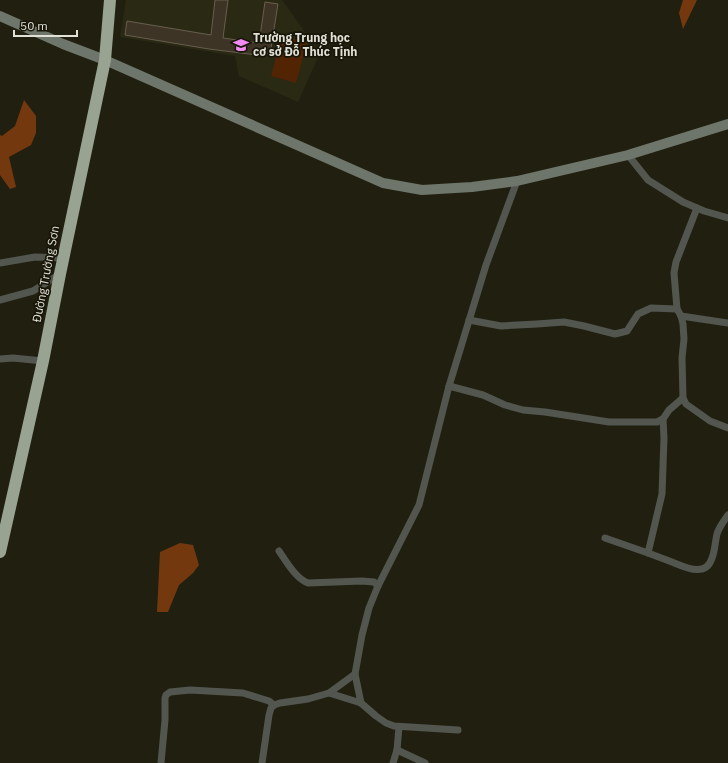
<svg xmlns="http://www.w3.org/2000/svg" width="728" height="763" font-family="'IBM Plex Sans',sans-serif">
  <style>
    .built { fill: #2a2913 }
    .green { fill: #532404 }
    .forest { fill: #74380f }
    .building { fill: #3d3426; stroke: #685e4f }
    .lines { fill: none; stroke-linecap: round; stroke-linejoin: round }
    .street { stroke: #52564f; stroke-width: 7 }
    .secondary { stroke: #6e756a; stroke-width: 10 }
    .highway { stroke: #98a392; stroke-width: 12 }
    .labels { text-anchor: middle; stroke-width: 3.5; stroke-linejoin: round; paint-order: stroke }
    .poi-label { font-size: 12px; font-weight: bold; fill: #e2e1d7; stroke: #171608; text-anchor: start }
    .street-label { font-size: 12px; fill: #e2e1d7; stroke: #171608 }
  </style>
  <rect width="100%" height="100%" fill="#212010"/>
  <!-- built -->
  <polygon class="built" points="126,0 282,0 320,53 298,102 239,76 235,56 120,37"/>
  <!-- green -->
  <polygon class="green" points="282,36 307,42 296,83 271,76"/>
  <!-- forest -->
  <g class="forest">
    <polygon points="683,0 697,0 683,29 679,13"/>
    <polygon points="24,100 36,116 36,133 31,145 9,157 16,187 10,189 0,175 0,135 2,136 15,126"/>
    <polygon points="180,543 193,545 199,565 193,573 179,585 168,612 157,612 160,552"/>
  </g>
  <!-- building -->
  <polygon class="building" points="215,0 228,0 223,38 259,43 265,2 278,4 270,54 257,52 257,55 209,49 125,35 127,21 211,35"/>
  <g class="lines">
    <!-- street -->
    <g class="street">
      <polyline points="628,155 648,180 683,202 704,211 728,218"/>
      <polyline points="697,208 676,262 674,273 677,309 681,316 683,324 684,339 682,358 683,398 686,404 710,421 728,428"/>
      <polyline points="0,263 35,257 63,258"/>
      <polyline points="0,300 33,291 60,274"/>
      <polyline points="681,316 728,323"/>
      <polyline points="469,320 501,326 537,324 564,322 584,326 615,334 627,331 638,314 651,308 677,309"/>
      <polyline points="0,359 13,358 43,361"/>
      <polyline points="449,386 483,395 505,405 523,410 545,412 609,422 657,422 663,419 669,410 683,398"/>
      <path d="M663,419l1,19 -2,56 -14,59c8,3 16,6 24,9 13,5 34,16 40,-4 3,-7 3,-16 5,-24 2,-7 7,-13 11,-19"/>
      <polyline points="605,538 648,553"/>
      <path d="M279,551c7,10 17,28 29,32l54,-2 12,1 4,4"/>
      <polyline points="355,674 361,703"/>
      <polyline points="329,693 361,703 376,716 386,723 394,726 458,730"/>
      <polyline points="397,750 425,763"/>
      <polyline points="161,763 165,720 165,698 166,695 170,692 190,690 243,693 269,701 274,705"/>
      <polyline points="262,763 269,715 271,708 274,705 280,703 308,699 329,693 355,674 362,635 369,608 378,586 419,505 449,386 486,265 517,181"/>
      <polyline points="393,763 397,750 399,727"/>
    </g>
    <!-- secondary -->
    <polyline class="secondary" points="0,16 63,44 105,60 383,183 422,190 472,187 517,181 628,155 728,124"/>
    <!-- highway -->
    <polyline class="highway" points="0,552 43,361 60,274 105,60 110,0"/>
  </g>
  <!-- icons -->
  <defs>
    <symbol id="school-bare" viewBox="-9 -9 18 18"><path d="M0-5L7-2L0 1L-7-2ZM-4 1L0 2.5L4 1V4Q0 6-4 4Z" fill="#f28af3" stroke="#171608" stroke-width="2.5" paint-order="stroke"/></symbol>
  </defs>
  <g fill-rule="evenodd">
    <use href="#school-bare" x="230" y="34" width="22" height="22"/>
  </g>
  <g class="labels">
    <!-- poi labels -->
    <g class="poi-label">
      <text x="253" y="42">Trường Trung học<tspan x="253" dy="14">cơ sở Đỗ Thúc Tịnh</tspan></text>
    </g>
    <!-- street labels -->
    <g class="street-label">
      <text transform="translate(46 274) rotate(-79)" y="4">Đường Trường Sơn</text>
    </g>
  </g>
  <!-- scale -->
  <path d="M14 30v6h63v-6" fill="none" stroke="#e2e1d7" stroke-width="2"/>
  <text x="20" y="30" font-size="12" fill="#e2e1d7" stroke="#171608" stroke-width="3" paint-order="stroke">50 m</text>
</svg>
